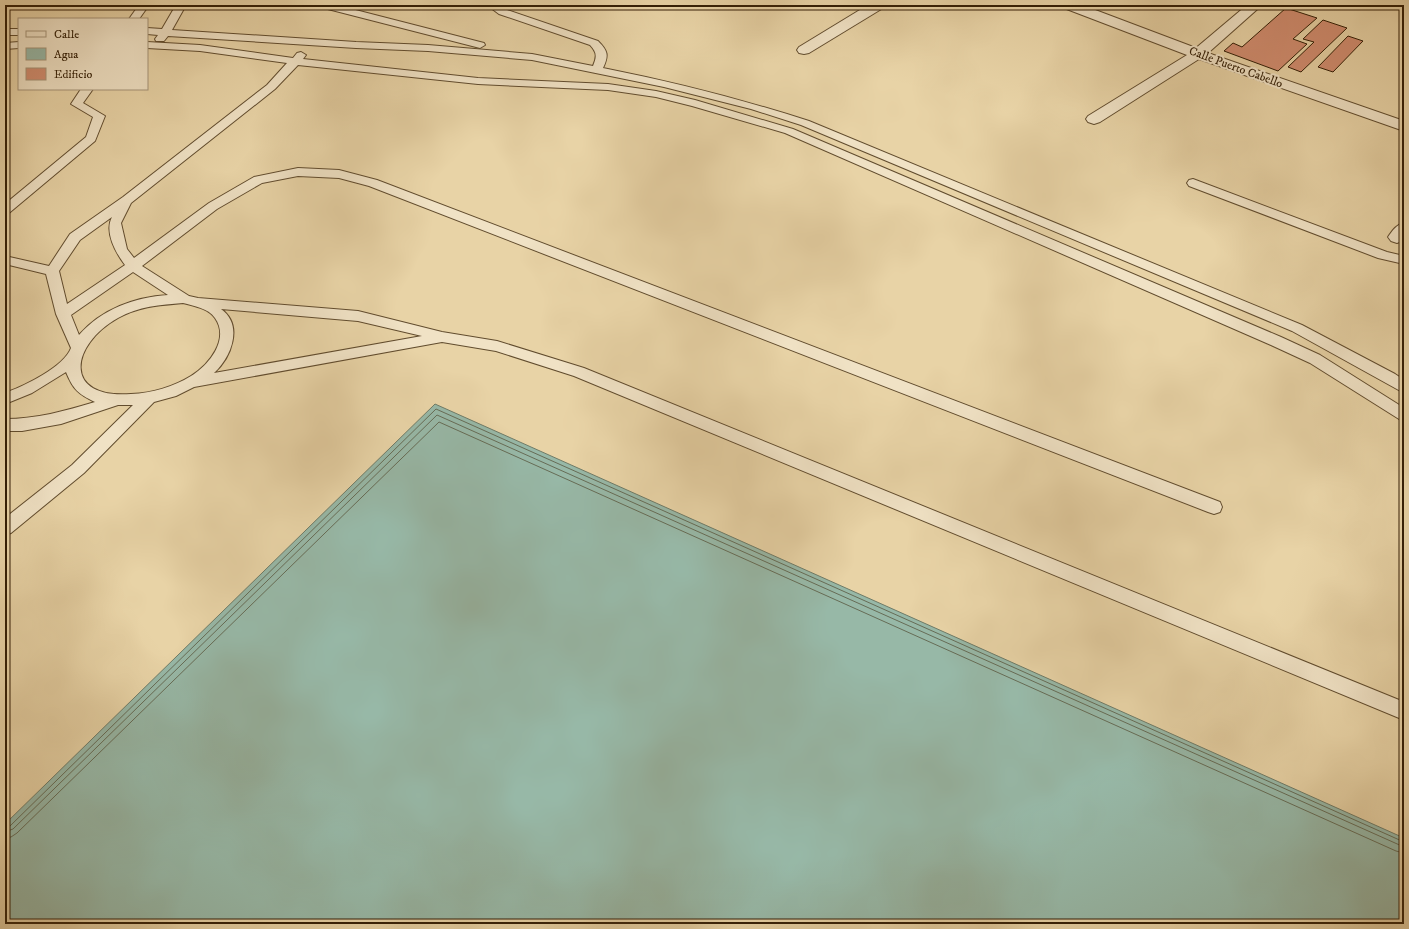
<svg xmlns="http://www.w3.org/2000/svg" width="1409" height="929" font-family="'IM FELL DW Pica',serif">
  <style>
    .water { fill: #97b8a7; stroke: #6f7b67 }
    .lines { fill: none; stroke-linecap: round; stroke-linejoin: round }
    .shore { stroke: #666c56; stroke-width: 1 }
    .building { fill: #d18d70; stroke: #341f06 }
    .service-casing { stroke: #614c2e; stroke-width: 2 }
    .minor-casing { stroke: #614c2e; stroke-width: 2 }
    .service { fill: #f0e2c5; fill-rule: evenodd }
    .minor { fill: #f0e2c5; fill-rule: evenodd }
    .labels { text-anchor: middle; stroke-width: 4; stroke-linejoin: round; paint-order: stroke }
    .far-street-label { font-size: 12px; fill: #341f06; stroke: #f0e2c5 }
  </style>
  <rect width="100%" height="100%" fill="#e8d3a6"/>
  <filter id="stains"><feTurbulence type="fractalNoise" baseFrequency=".005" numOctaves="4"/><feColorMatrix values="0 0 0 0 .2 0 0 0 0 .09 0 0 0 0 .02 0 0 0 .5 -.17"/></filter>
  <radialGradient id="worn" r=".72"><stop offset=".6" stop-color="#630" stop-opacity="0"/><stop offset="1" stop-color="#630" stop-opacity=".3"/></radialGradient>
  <!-- water -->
  <polygon class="water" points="435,404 1404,838 1404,924 5,924 5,824"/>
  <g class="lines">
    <!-- shore -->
    <g class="shore">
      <polyline points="5,827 10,826 436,409 1404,842"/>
      <polyline points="5,832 13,829 437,415 1404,847"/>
      <polyline points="5,838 11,837 17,833 439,422 1396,851 1404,853"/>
    </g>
  </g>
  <!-- building -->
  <g class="building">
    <polygon points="1286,8 1317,18 1293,39 1307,44 1278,71 1224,51 1233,43 1242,47"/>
    <polygon points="1323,20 1347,28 1301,72 1288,67 1314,42 1303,39"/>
    <polygon points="1348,36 1363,41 1333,72 1318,67"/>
  </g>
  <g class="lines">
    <defs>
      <g id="service">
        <polygon points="139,5 149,5 139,19 129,19"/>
        <path d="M176,5h10l-14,25 184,12 72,3 104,9 61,12c4,-9 4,-14 -3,-21l-91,-31 -12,-9h12l8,5 91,31c10,10 11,14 5,27 70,14 138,31 206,53l493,204 93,49 9,6v13l-112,-62 -491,-206 -50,-16 -87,-22 -132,-27 -104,-9 -72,-3 -188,-12 -4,5h-8l-1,-2 3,-4 -11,-1v-6l15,1z"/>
        <polygon points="319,5 336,5 484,43 485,45 480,48 320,7"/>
        <rect x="5" y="29" width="14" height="6"/>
        <polygon points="19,42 19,48 5,49 5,43"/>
        <path d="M147,42l53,3 93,13 4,-5 4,-1 5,3 -3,4 175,19 130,6 48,7 39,9 98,29 488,208 39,18 84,53v13l-5,-2 -89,-56 -39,-18 -486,-212 -93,-27 -36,-9 -48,-7 -130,-6 -180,-19 -23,24 -144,114 -10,20 6,26 7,9 75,-55 45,-26 44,-9 41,2 38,10 843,322 2,5 -2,5 -6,2 -6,-2 -839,-326 -30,-8 -41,-2 -36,7 -45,26 -75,57 47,30 9,2 160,13 84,21 55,9 87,27 820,334v18l-830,-344 -78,-25 -54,-9 -248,45 -18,9 -22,6 -70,71 -73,60 -6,2v-17l67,-53 61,-60h-15l-57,19 -39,7h-17v-12c31,0 60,-8 90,-17 -17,-8 -22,-13 -29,-30l-34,21 -27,11v-11c19,-7 59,-26 66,-45l-15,-34 -10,-40 -41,-10v-8l44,10 21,-32 53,-37 144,-112 20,-22 -87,-12 -53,-3zM112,217c-8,15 4,36 13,48l-58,39 -8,-33 21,-31zM133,272l35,23c-33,2 -66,14 -89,40l-8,-20zM183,303c11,3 25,5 32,15 15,21 -6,47 -24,58 -18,11 -39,17 -60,18 -69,5 -61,-49 -13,-76 21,-12 42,-13 65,-15zM221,309l137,12 64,15 -208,37c17,-15 30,-48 7,-64z"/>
        <polygon points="81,89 93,89 83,103 105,116 95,141 9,213 5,214 5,204 86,137 93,117 71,104"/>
        <polygon points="1193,179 1387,252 1404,256 1404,264 1378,258 1189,186 1187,183 1189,180"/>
      </g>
      <g id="minor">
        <polygon points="868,5 885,5 883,8 809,53 804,54 799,53 797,50 799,47"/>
        <polygon points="1062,5 1082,5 1196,48 1247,5 1262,5 1208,53 1404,121 1404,131 1199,59 1100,122 1094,124 1088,122 1086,119 1088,116 1187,55 1064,8"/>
        <path d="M1404,223v17l-7,3 -6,-2 -3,-4c5,-7 8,-12 16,-14z"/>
      </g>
    </defs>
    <!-- service casing -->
    <use href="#service" class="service-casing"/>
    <!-- minor casing -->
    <use href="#minor" class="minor-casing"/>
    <!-- service -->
    <use href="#service" class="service"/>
    <!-- minor -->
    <use href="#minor" class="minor"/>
  </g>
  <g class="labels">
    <!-- far-street labels -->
    <g class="far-street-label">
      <text transform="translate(1236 67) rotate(20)" y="4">Calle Puerto Cabello</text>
    </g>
  </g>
  <!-- margin -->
  <rect width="1409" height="929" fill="none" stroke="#e8d3a6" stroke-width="20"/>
  <rect x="6" y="6" width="1397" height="917" fill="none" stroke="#341f06" stroke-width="2"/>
  <rect x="10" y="10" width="1389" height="909" fill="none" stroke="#341f06"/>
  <!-- legend -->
  <rect x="18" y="18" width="130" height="72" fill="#f0e2c5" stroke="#a59479"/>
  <rect x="26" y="31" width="20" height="6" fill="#f0e2c5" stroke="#a59479"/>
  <text x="54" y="38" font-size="12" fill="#341f06">Calle</text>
  <rect x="26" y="48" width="20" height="12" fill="#97b8a7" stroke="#a59479"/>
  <text x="54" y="58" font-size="12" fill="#341f06">Agua</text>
  <rect x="26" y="68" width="20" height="12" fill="#d18d70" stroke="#a59479"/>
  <text x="54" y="78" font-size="12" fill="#341f06">Edificio</text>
  <rect width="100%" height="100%" filter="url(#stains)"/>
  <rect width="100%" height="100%" fill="url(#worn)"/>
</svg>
